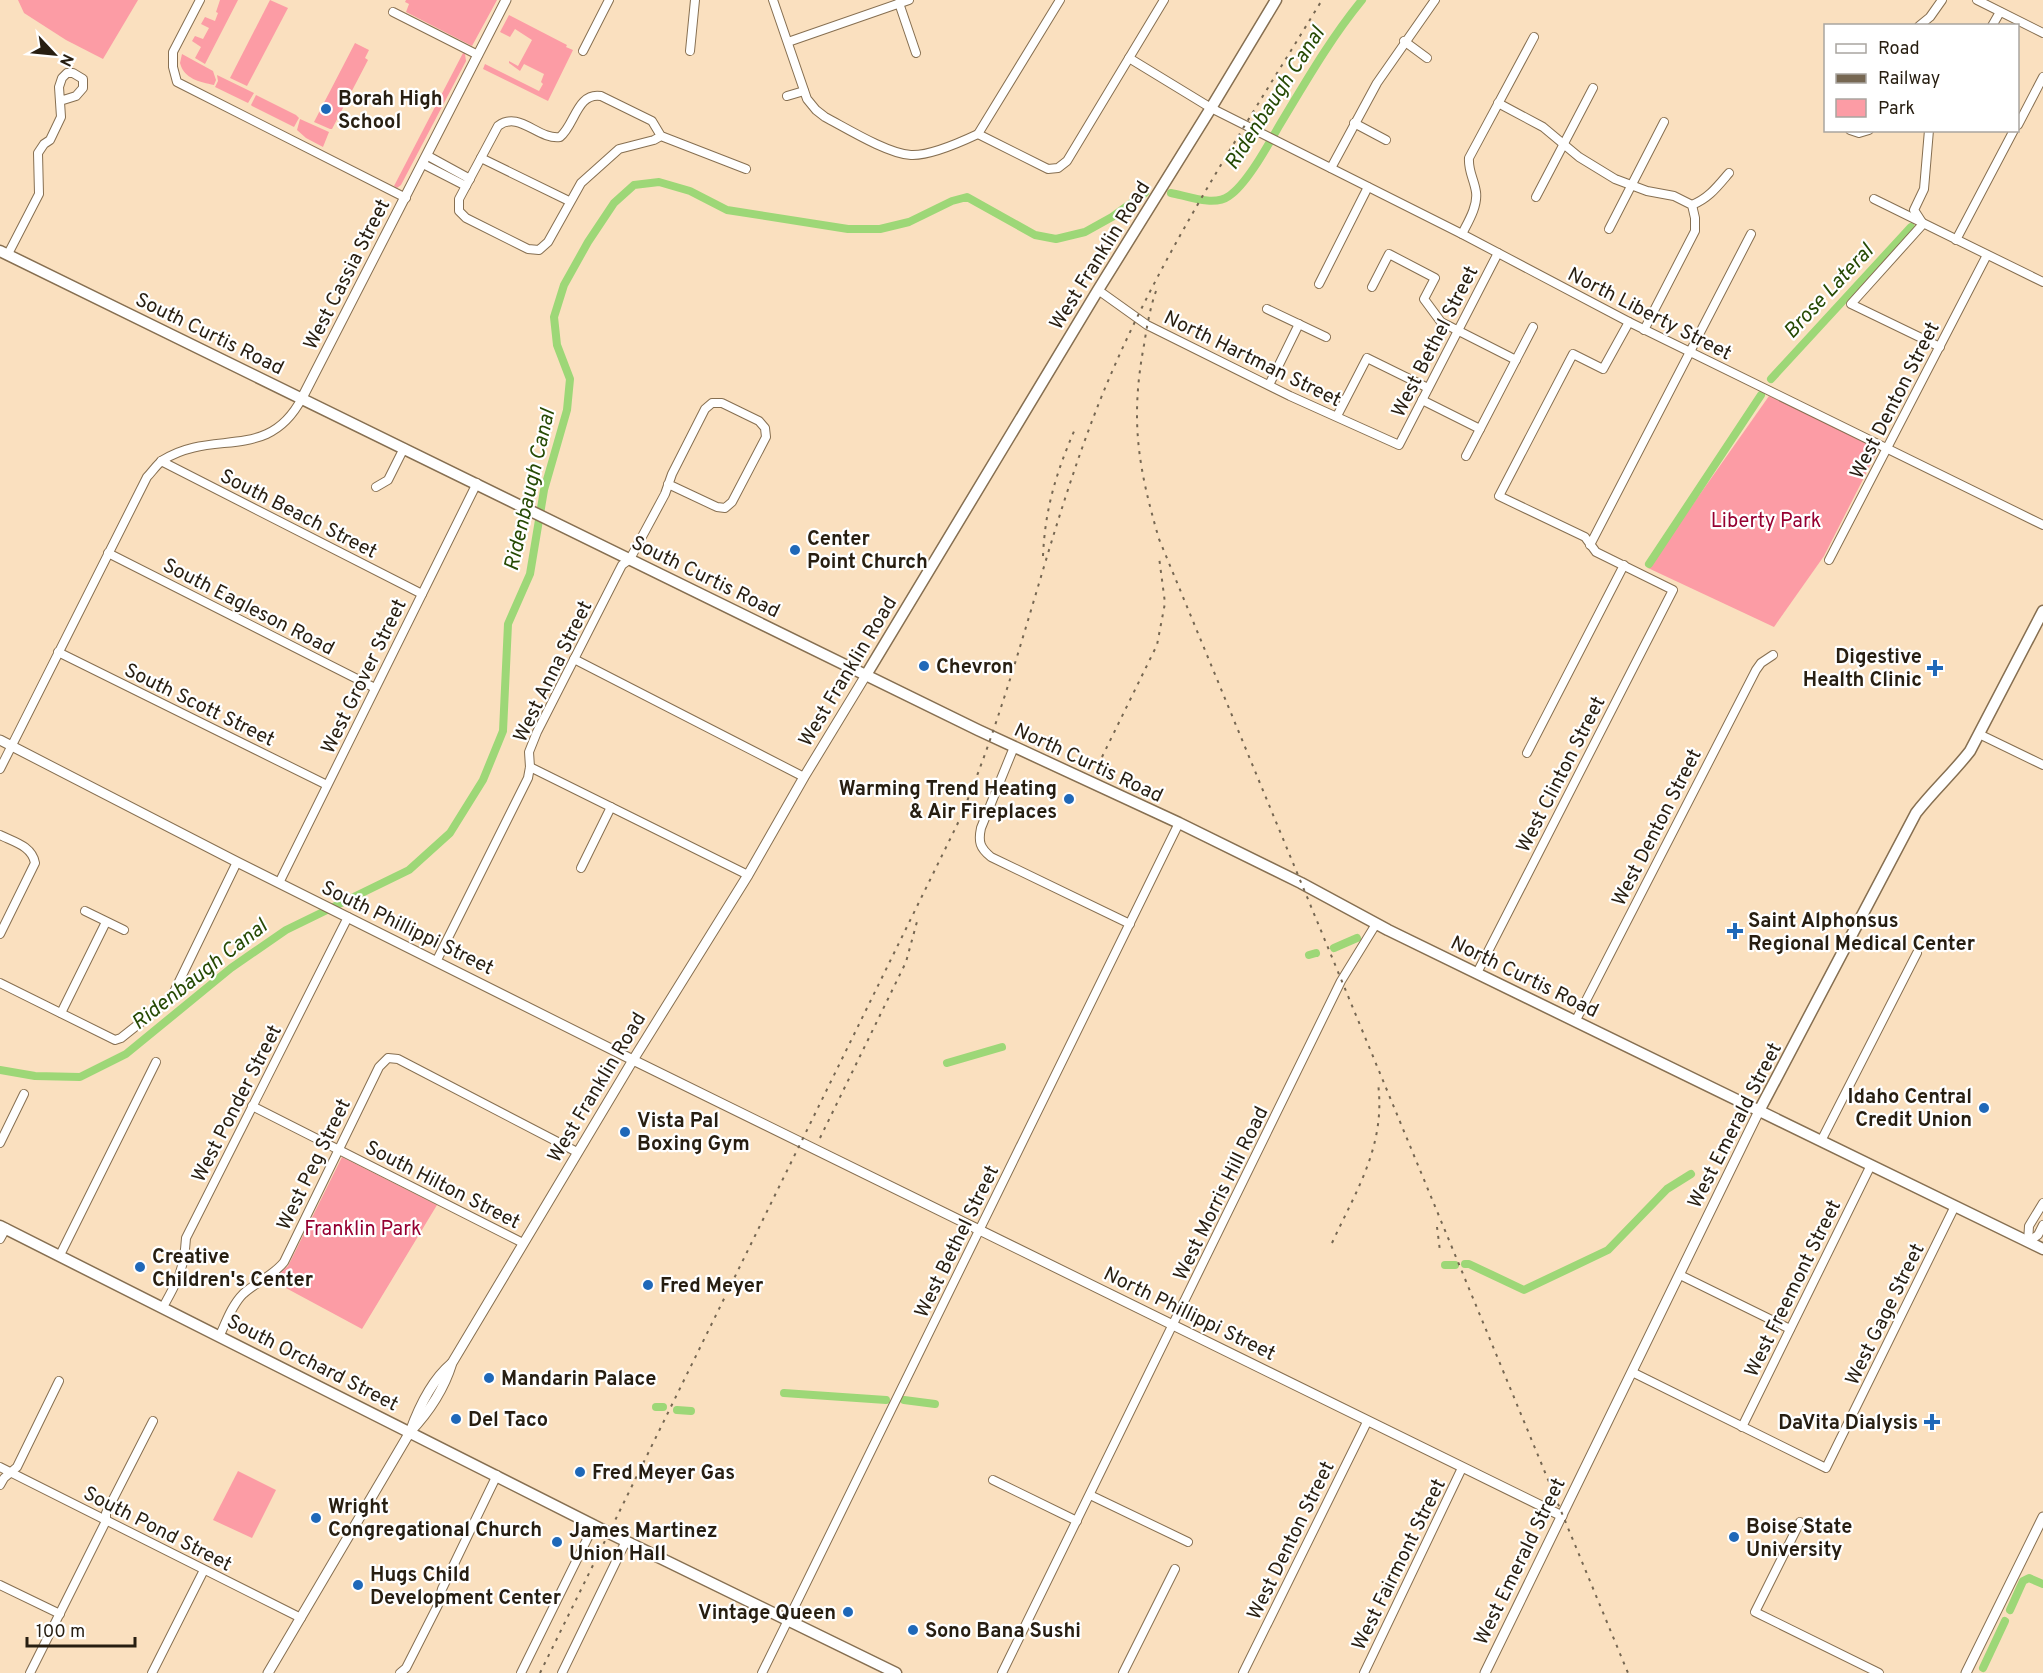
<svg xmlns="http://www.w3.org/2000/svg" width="2043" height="1673" font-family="Overpass,sans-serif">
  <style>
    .green { fill: #fc9ca5 }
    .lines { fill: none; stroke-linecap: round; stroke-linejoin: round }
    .canal { stroke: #9dd777; stroke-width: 8 }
    .minor-casing { stroke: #866f51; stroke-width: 10 }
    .tertiary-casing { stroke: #866f51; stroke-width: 11 }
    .secondary-casing { stroke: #866f51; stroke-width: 13 }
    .minor { stroke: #fff; stroke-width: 8 }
    .tertiary { stroke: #fff; stroke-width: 9 }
    .secondary { stroke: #fff; stroke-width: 10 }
    .rail { stroke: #766752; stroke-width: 2; stroke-dasharray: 3 6; stroke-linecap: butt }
    .poi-dot { fill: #1f68b8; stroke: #fff; stroke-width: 2 }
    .labels { text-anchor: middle; stroke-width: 4.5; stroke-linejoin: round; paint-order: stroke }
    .poi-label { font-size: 20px; font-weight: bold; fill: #271e11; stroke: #fff; text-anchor: start }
    .street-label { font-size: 20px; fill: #271e11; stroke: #fff }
    .park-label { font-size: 20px; fill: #950031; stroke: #fff }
    .water-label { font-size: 21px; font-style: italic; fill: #264a04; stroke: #fff }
  </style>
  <rect width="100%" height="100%" fill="#fae0bf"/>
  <!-- green -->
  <g class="green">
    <polygon points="18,0 138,0 103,59 66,40 24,13"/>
    <polygon points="220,0 238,0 205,64 195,58 201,47 192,41 195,36 203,39 209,28 201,24 205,17 215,21 218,13 216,12"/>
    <polygon points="270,0 288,8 247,86 230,78"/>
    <polygon points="406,0 497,0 472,46 406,12 409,4 405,2"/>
    <polygon points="509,15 567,45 566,47 573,50 548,101 483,69 485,64 539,91 543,84 541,82 544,74 524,64 520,71 509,63 509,61 518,66 532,40 515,29 510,37 500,32"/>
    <polygon points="355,43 369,50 365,58 368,60 332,129 330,129 314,122"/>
    <polygon points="463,53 465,54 466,61 401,185 397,188 394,186"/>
    <path d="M182,54l31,17 3,9 -2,5c-14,-3 -30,-6 -34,-22z"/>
    <polygon points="217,75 254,93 248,103 215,87 218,81"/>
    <polygon points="256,95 296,115 299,118 294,127 252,106 251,105"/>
    <polygon points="300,119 329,132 323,147 306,138 297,130"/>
    <polygon points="1769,396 1879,448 1824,556 1774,627 1648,568"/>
    <polygon points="342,1157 437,1205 362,1329 271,1280 288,1266"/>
    <polygon points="238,1471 276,1490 252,1538 213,1520"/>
  </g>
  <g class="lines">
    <!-- canal -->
    <g class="canal">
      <path d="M1171,193c16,3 43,14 58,3 18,-12 39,-51 50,-70 26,-43 51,-87 83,-126"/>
      <polyline points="1771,379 1911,227"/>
      <polyline points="1649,564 1761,395"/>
      <polyline points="1334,948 1357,938"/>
      <polyline points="1309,955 1316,953"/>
      <polyline points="947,1063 1002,1047"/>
      <polyline points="0,1070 35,1076 80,1077 126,1054 231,968 286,930 409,870 450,833 483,780 503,731 508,624 530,574 544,490 567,410 570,379 557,345 554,317 564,285 588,242 614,203 634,185 659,182 690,191 727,210 848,229 880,229 909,222 952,201 967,197 1035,235 1056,239 1085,232 1112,217 1145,193"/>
      <polyline points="1465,1264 1469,1264 1524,1290 1608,1250 1667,1189 1691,1174"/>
      <polyline points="1445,1265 1455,1265"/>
      <polyline points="784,1393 886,1400"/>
      <polyline points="904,1400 935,1404"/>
      <polyline points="656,1407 663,1407"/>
      <polyline points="677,1410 691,1411"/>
      <polyline points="2010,1610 2023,1581 2029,1578 2043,1584"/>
      <polyline points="1983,1668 2005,1621"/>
    </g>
    <defs>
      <g id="minor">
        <polyline points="200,0 173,52 173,67 177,82 406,198"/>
        <path d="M773,0l34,99 9,11 9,7c21,11 63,37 86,38 19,1 50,-13 67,-21l70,35 10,-1 9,-7 97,-161"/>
        <polyline points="1977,0 2043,33"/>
        <polyline points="899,3 916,53"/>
        <polyline points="393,12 478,55"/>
        <polyline points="1919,26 1930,17 1942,0"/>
        <polyline points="1992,26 2000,12"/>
        <polyline points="1404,41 1427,58"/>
        <polyline points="788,42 909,0"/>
        <polyline points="583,51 609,0"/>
        <polyline points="690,51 695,0"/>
        <polyline points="1129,58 1211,108 1462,234 1629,322 2043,525"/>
        <polyline points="787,96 804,91"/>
        <polyline points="1498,103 1543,127 1579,157 1615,179 1647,191 1674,196 1692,205 1695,218 1695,231 1644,330"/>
        <polyline points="1354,123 1386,140"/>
        <polyline points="2018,125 2043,77"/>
        <polyline points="1850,130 1859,133 1869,130"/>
        <polyline points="1929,130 1924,189 1914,210 1923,224 1851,304 1940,347"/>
        <polyline points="978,134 1060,0"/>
        <path d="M661,136l-7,4 -35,9 -38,34 -33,59 -9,8 -11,-1 -62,-31 -7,-7v-12l39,-73c21,-16 40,14 62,11 15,-12 17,-45 41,-41l51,25 9,15 85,33"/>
        <polyline points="428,156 470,179"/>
        <polyline points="481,158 569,201"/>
        <polyline points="423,164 466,186"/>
        <polyline points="1331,168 1377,83 1435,0"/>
        <polyline points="1536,197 1593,88"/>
        <polyline points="1874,199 2043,282"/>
        <path d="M1692,205c17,-7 25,-18 37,-32"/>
        <polyline points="1609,229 1664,122"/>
        <path d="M1462,234c6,-12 16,-28 14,-42 -2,-13 -8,-21 -7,-34l65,-121"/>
        <polyline points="1956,240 2014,130"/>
        <polyline points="8,254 39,194 38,153 44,144 50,140 61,117 59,87 62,78 67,73 73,73 83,79 83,88 76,96 60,101"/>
        <polyline points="1319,284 1368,187"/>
        <polyline points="1372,287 1389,254 1435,278 1424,299 1441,322 1516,360"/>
        <polyline points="1098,290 1147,325 1290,396 1399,445 1498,253"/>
        <polyline points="1267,309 1326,337"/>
        <polyline points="1269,385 1299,324"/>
        <polyline points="1422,400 1480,429"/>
        <polyline points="1337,416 1367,358 1428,388"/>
        <polyline points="1466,456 1533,327"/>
        <polyline points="161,461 422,594"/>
        <polyline points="376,487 388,480 404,448"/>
        <polyline points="1590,545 1751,234"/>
        <polyline points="108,553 375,688"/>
        <polyline points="1829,560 1987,255"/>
        <polyline points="58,652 327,785"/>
        <polyline points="574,659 804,777"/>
        <polyline points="1979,734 2043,765"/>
        <path d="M1014,747l-33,81c-3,14 -1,20 10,29l139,67"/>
        <polyline points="1527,753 1624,565"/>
        <polyline points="530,767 748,875"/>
        <path d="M0,769l147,-292c5,-5 10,-13 16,-17 51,-32 105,3 139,-62"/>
        <path d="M0,835c14,7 32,11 35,28l-35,71"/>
        <polyline points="581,868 611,807"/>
        <polyline points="279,883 477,483"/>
        <polyline points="85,911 124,930"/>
        <polyline points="437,960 528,778 530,767 529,752 537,732 622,565 630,559 665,494 672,474 705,409 712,403 722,403 759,421 765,428 766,437 732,502 725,508 717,507 668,484"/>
        <polyline points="1477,973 1673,590 1596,552 1585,537 1499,496 1573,354 1603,369 1629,322"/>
        <polyline points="0,983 115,1040 121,1038 170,999 174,992 237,862"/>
        <polyline points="61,1013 106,922"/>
        <polyline points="1576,1020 1756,670 1761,663 1773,655"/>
        <polyline points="252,1106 523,1243"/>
        <polyline points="1821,1141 1917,953"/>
        <polyline points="0,1143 24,1094"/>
        <polyline points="0,1239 6,1228"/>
        <polyline points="2028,1242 2029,1226 2043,1203"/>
        <polyline points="2028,1242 2038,1235 2043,1225"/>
        <polyline points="60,1255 156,1062"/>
        <polyline points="1680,1275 1790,1329"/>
        <path d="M163,1307c15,-27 21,-37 23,-69l162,-321"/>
        <path d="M220,1335c6,-13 12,-30 23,-41 13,-12 30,-18 41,-32l95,-195 9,-9 10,1 179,93"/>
        <polyline points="1632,1372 1826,1468 1955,1206"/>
        <polyline points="1742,1427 1871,1165"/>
        <polyline points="0,1467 301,1618"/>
        <polyline points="993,1480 1077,1521"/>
        <polyline points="0,1485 4,1478 17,1467 59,1381"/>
        <polyline points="1090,1495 1188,1542"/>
        <polyline points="1800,1522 1755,1612 1879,1673"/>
        <polyline points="0,1585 60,1614"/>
        <polyline points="30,1673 106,1521 106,1513 153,1421"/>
        <polyline points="152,1673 204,1570"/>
        <polyline points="400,1673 406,1668 438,1605 442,1589 497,1475"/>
        <polyline points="521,1673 594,1525"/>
        <polyline points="562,1673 626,1541"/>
        <polyline points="762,1673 1179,823"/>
        <polyline points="1002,1673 1341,981 1376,924"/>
        <polyline points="1123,1673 1175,1569"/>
        <polyline points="1243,1673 1367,1422"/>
        <polyline points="1364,1673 1462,1468"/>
      </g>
      <g id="tertiary">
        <polyline points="302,398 506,0"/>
        <polyline points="0,740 237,862 633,1060 1562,1516"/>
        <path d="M410,1432c19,-20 34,-43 42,-69l181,-303 115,-185 56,-98 62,-102"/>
        <path d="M268,1673l142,-241c9,-25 21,-51 41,-68"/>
        <polyline points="1485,1673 1759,1111"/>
        <polyline points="1966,1673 2043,1517"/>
      </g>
      <g id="secondary">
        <polyline points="0,251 978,730 1179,823 1301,883 1388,930 2043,1249"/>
        <polyline points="866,675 1098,290 1211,108 1276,0"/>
        <path d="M1759,1111l157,-298c17,-22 37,-40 54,-62l73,-140"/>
        <polyline points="0,1226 609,1533 896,1673"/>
      </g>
    </defs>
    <!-- minor casing -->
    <use href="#minor" class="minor-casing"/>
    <!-- tertiary casing -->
    <use href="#tertiary" class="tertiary-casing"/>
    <!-- secondary casing -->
    <use href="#secondary" class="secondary-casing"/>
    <!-- minor -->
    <use href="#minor" class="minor"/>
    <!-- tertiary -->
    <use href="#tertiary" class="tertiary"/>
    <!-- secondary -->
    <use href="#secondary" class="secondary"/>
    <!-- rail -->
    <g class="rail">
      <path d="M1156,291c-6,17 -9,35 -12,54 -14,75 -6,122 15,194l469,1134"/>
      <path d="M1043,556c2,-47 13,-83 32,-127"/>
      <polyline points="1102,757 1157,645 1165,603 1159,557"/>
      <polyline points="820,1138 906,962 918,918"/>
      <polyline points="1437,1227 1440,1251"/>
      <path d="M1332,1243c25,-54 54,-98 46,-160"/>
      <path d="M540,1673l417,-848c60,-138 88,-288 144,-427 57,-141 142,-268 221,-398"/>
    </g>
  </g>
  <!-- markers -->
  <g class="poi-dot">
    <circle cx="326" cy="109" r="6"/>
    <circle cx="795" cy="550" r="6"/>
    <circle cx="924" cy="666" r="6"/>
    <path d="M1932 659h6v6h6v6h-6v6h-6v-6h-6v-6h6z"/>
    <circle cx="1069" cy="799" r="6"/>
    <path d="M1732 922h6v6h6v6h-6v6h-6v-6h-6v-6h6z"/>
    <circle cx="1984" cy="1108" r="6"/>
    <circle cx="625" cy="1132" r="6"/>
    <circle cx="140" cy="1267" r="6"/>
    <circle cx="648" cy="1285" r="6"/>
    <circle cx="489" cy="1378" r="6"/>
    <circle cx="456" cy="1419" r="6"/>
    <path d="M1929 1413h6v6h6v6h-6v6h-6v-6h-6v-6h6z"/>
    <circle cx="580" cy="1472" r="6"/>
    <circle cx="316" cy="1518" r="6"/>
    <circle cx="1734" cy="1537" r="6"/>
    <circle cx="557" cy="1542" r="6"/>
    <circle cx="358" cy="1585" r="6"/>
    <circle cx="848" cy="1612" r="6"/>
    <circle cx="913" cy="1630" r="6"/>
  </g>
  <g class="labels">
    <!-- poi labels -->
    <g class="poi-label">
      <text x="338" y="105">Borah High<tspan x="338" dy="23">School</tspan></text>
      <text x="807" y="545">Center<tspan x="807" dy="23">Point Church</tspan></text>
      <text x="1922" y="663" text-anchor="end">Digestive<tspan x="1922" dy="23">Health Clinic</tspan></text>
      <text x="936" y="673">Chevron</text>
      <text x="1057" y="795" text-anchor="end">Warming Trend Heating<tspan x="1057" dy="23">&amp; Air Fireplaces</tspan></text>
      <text x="1748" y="927">Saint Alphonsus<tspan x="1748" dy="23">Regional Medical Center</tspan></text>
      <text x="1972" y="1103" text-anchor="end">Idaho Central<tspan x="1972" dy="23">Credit Union</tspan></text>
      <text x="637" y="1127">Vista Pal<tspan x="637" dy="23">Boxing Gym</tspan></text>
      <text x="152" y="1263">Creative<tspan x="152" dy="23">Children's Center</tspan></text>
      <text x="660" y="1292">Fred Meyer</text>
      <text x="501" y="1385">Mandarin Palace</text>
      <text x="468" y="1426">Del Taco</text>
      <text x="1918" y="1429" text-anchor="end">DaVita Dialysis</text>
      <text x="592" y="1479">Fred Meyer Gas</text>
      <text x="328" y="1513">Wright<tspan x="328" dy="23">Congregational Church</tspan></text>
      <text x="1746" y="1533">Boise State<tspan x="1746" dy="23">University</tspan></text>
      <text x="569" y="1537">James Martinez<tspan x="569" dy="23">Union Hall</tspan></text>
      <text x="370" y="1581">Hugs Child<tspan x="370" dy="23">Development Center</tspan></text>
      <text x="836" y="1619" text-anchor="end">Vintage Queen</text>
      <text x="925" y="1637">Sono Bana Sushi</text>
    </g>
    <!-- street labels -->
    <g class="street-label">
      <text transform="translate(1099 255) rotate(-58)" y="7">West Franklin Road</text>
      <text transform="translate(346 274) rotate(-63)" y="7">West Cassia Street</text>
      <text transform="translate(1650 313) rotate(27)" y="7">North Liberty Street</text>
      <text transform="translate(210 333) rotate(26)" y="7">South Curtis Road</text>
      <text transform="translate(1434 341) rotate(-63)" y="7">West Bethel Street</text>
      <text transform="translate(1253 358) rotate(26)" y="7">North Hartman Street</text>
      <text transform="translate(1894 400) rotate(-63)" y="7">West Denton Street</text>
      <text transform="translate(299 513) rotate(27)" y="7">South Beach Street</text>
      <text transform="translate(706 576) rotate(26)" y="7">South Curtis Road</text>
      <text transform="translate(249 606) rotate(27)" y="7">South Eagleson Road</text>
      <text transform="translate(552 671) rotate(-64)" y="7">West Anna Street</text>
      <text transform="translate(847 671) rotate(-59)" y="7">West Franklin Road</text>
      <text transform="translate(363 676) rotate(-64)" y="7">West Grover Street</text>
      <text transform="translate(200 704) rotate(26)" y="7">South Scott Street</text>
      <text transform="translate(1089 762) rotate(25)" y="7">North Curtis Road</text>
      <text transform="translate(1560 774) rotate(-63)" y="7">West Clinton Street</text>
      <text transform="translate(1656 827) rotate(-63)" y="7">West Denton Street</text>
      <text transform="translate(408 927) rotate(26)" y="7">South Phillippi Street</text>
      <text transform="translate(1525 976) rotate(26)" y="7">North Curtis Road</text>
      <text transform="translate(596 1087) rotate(-59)" y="7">West Franklin Road</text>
      <text transform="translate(236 1103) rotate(-63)" y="7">West Ponder Street</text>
      <text transform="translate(1734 1125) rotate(-63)" y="7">West Emerald Street</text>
      <text transform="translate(313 1164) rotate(-64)" y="7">West Peg Street</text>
      <text transform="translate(443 1184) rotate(27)" y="7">South Hilton Street</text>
      <text transform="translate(1220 1193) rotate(-64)" y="7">West Morris Hill Road</text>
      <text transform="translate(956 1241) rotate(-64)" y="7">West Bethel Street</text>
      <text transform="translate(1792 1288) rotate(-64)" y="7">West Freemont Street</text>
      <text transform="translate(1190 1313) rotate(26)" y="7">North Phillippi Street</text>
      <text transform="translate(1884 1314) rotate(-64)" y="7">West Gage Street</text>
      <text transform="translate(313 1362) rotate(27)" y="7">South Orchard Street</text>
      <text transform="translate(158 1528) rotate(27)" y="7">South Pond Street</text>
      <text transform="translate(1290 1540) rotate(-64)" y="7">West Denton Street</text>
      <text transform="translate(1519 1561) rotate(-64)" y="7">West Emerald Street</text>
      <text transform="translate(1398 1564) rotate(-64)" y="7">West Fairmont Street</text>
    </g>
    <!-- park labels -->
    <g class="park-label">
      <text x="1766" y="527">Liberty Park</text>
      <text x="363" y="1235">Franklin Park</text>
    </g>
    <!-- water labels -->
    <g class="water-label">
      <text transform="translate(1274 98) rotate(-57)" y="7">Ridenbaugh Canal</text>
      <text transform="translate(1828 291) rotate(-47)" y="7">Brose Lateral</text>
      <text transform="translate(529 490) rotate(-77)" y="7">Ridenbaugh Canal</text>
      <text transform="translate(199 974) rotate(-38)" y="7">Ridenbaugh Canal</text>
    </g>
  </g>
  <!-- legend -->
  <rect x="1824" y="24" width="195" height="108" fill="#ffffff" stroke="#a9a5a0" stroke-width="1.5"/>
  <rect x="1836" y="44" width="30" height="9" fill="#ffffff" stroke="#a9a5a0" stroke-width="1.5"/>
  <text x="1878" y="54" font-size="18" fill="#271e11">Road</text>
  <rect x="1836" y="74" width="30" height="9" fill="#766752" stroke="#a9a5a0" stroke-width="1.5"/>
  <text x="1878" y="84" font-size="18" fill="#271e11">Railway</text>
  <rect x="1836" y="99" width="30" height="18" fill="#fc9ca5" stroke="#a9a5a0" stroke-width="1.5"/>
  <text x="1878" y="114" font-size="18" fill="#271e11">Park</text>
  <!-- north arrow -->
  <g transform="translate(54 54) rotate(116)" stroke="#ffffff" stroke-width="4.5" paint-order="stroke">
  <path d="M0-4.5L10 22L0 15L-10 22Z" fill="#271e11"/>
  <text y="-9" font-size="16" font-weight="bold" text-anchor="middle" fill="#271e11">N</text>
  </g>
  <!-- scale -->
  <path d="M27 1637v9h108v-9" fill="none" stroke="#271e11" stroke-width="3"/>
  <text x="36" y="1637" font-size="18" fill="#271e11" stroke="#ffffff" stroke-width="4.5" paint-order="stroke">100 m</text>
</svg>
